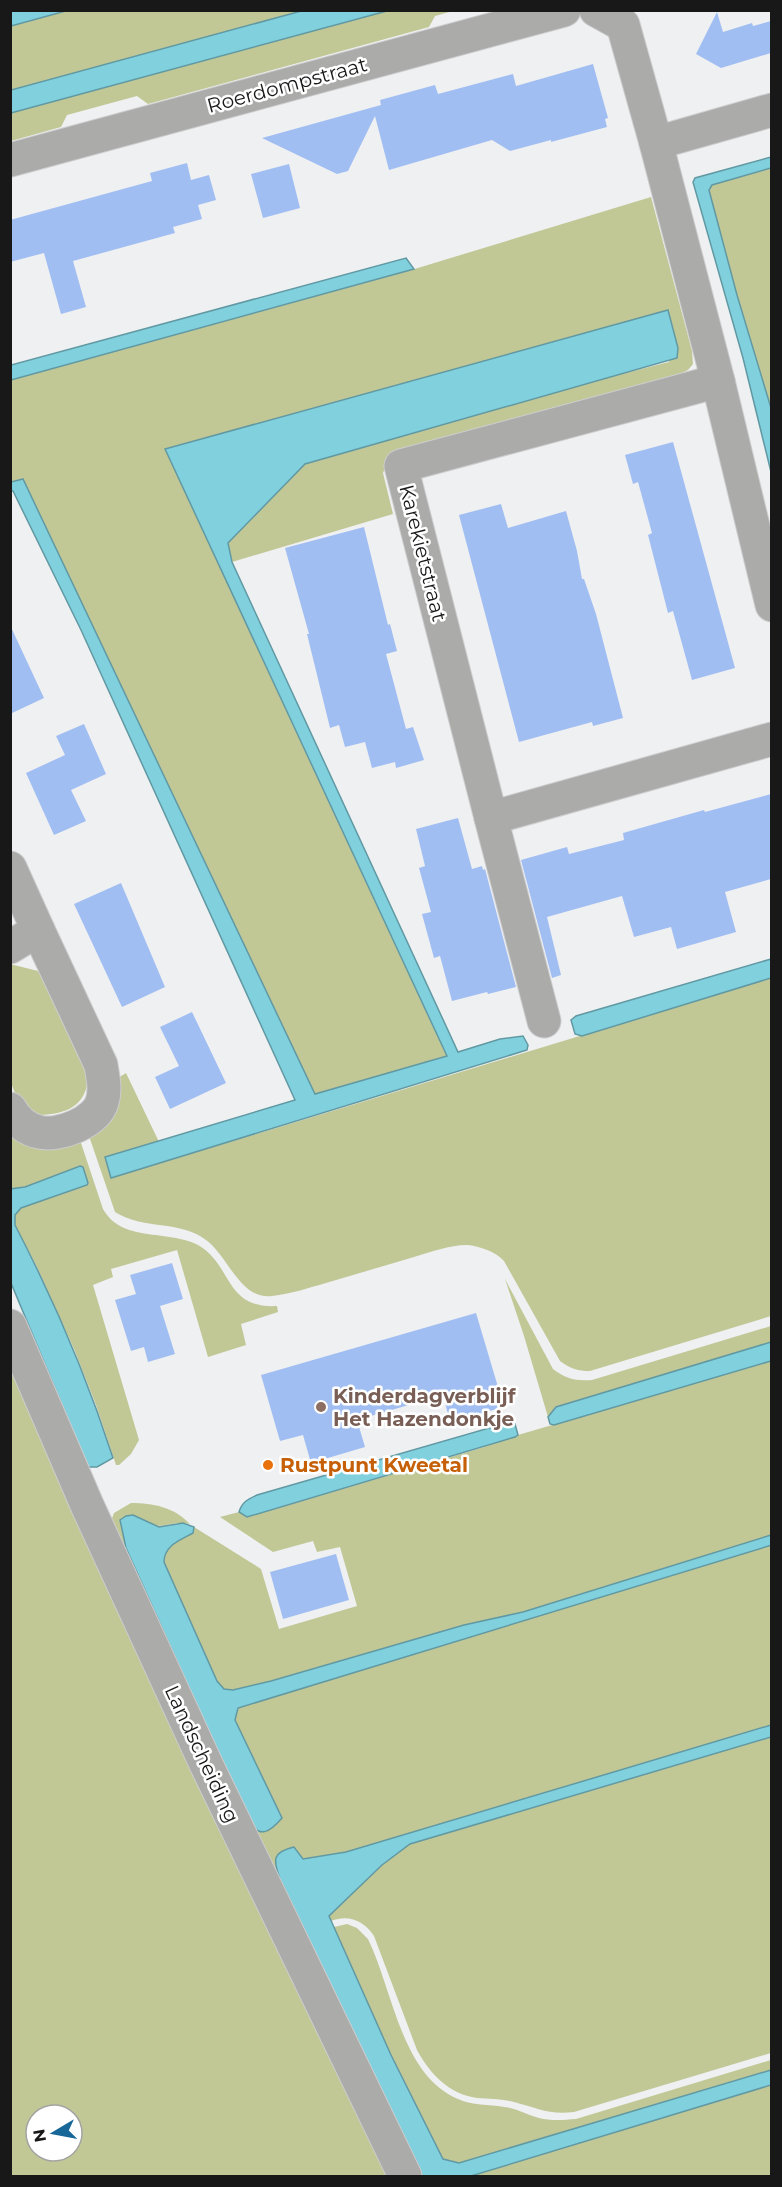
<svg xmlns="http://www.w3.org/2000/svg" width="782" height="2187" font-family="Montserrat,sans-serif">
  <style>
    .green { fill: #c1c896; fill-rule: evenodd }
    .water { fill: #80d0de; stroke: #6199a3; stroke-width: 1.5 }
    .building { fill: #a1bef2 }
    .lines { fill: none; stroke-linecap: round; stroke-linejoin: round }
    .minor-casing { stroke: #cdcdcf; stroke-width: 35 }
    .minor { stroke: #ababaa; stroke-width: 33 }
    .education-dot { fill: #8d6e63; stroke: #fff; stroke-width: 2 }
    .food-dot { fill: #e8710a; stroke: #fff; stroke-width: 2 }
    .labels { text-anchor: middle; stroke-width: 5; stroke-linejoin: round; paint-order: stroke }
    .street-label { font-size: 20px; fill: #181819; stroke: #fff }
    .education-label { font-size: 20px; font-weight: bold; fill: #785e54; stroke: #fff; text-anchor: start }
    .food-label { font-size: 20px; font-weight: bold; fill: #c56008; stroke: #fff; text-anchor: start }
  </style>
  <rect width="100%" height="100%" fill="#eff0f2"/>
  <!-- green -->
  <g class="green">
    <polygon points="66,11 305,11 11,90 10,26"/>
    <polygon points="387,11 453,11 435,16 429,27 148,104 137,96 67,115 61,127 11,141 11,113"/>
    <polygon points="771,168 771,408 737,295 709,190 712,185"/>
    <polygon points="651,197 692,351 693,364 688,370 674,377 388,461 383,473 393,514 232,562 228,543 305,464 574,386 669,362 668,311 165,449 447,1057 315,1094 23,479 11,482 11,380 408,271"/>
    <path d="M10,964l28,7c10,18 53,97 49,114 -5,25 -28,30 -50,30l-20,-17 -6,-15z"/>
    <path d="M771,978v338l-181,55c-12,0 -19,-2 -30,-10l-56,-100c-8,-9 -24,-15 -37,-16 -18,0 -36,7 -53,12 -29,9 -59,17 -88,26 -18,5 -35,11 -54,13 -32,4 -43,-39 -66,-56 -26,-20 -63,-10 -91,-28l-27,-79 30,-55 8,-5 33,69 -54,15 6,21z"/>
    <path d="M10,1131l69,6 24,72c19,34 64,20 95,36 35,20 26,64 79,61l1,6 -37,12 5,21 -38,12 -31,-107 -66,19 2,8 -20,8 46,155 -8,14 -12,11h-3l-20,-60 -22,-56 -38,-84 -21,-40v-10l6,-7 66,-23 -4,-18 -3,-1 -55,21 -14,2z"/>
    <path d="M505,1279l48,90c13,10 22,12 39,11l179,-54v16l-215,65 -8,10 -24,-81z"/>
    <path d="M10,1352l386,824h-385zM36,2115h36v36h-36z"/>
    <path d="M771,1361v174l-248,77 -59,13 -193,56 -38,9 -9,-1 -7,-8 -53,-119c0,-17 17,-22 29,-29l1,-6 67,42 18,60 78,-23 -17,-59 -23,5 -4,-11 -40,11 -53,-35 19,-5 8,5 234,-69 37,-13z"/>
    <path d="M131,1503c22,0 43,4 59,21 -22,-5 -31,11 -54,-7l-14,14 4,17 122,271 34,-2 -47,-97 3,-12 533,-163v180l-425,127 -43,7 -23,20 26,53 -11,4 -186,-410 5,-13z"/>
    <path d="M771,1737v316l-197,59c-25,3 -37,-4 -60,-10 -12,-3 -24,-3 -37,-4 -28,-4 -47,-24 -60,-48l-43,-114c-10,-15 -25,-22 -43,-15l-2,-6 53,-50 28,-21z"/>
    <path d="M347,1924l10,4 11,11c25,51 33,136 90,160 15,7 30,5 46,8 12,1 23,8 35,11 12,3 24,2 37,1l195,-59v10l-312,93 -16,-4 -52,-104 -57,-128z"/>
    <polygon points="771,2085 771,2176 471,2176 474,2175"/>
  </g>
  <!-- water -->
  <g class="water">
    <polygon points="11,10 66,10 66,11 11,26"/>
    <polygon points="305,10 387,11 11,113 11,90"/>
    <polygon points="771,157 771,168 712,185 709,190 737,295 771,408 771,472 743,358 693,182 695,178"/>
    <polygon points="406,258 414,269 11,380 11,365"/>
    <polygon points="668,310 678,348 677,358 305,464 228,543 232,562 458,1052 500,1039 523,1036 528,1045 527,1050 111,1178 105,1157 295,1100 81,630 13,491 11,491 11,482 23,479 315,1094 447,1056 165,449"/>
    <polygon points="771,959 771,978 582,1036 575,1034 571,1020 576,1016"/>
    <path d="M80,1166l3,1 5,16 -1,2 -66,23 -6,7v10c39,75 72,152 98,233l-16,9h-9l-77,-184 -1,-94 15,-2z"/>
    <polygon points="771,1342 771,1361 554,1425 550,1424 548,1417 556,1407"/>
    <path d="M510,1422l5,2 3,11 -3,2 -268,80 -8,-5c3,-10 9,-13 18,-17z"/>
    <path d="M133,1515l26,12 24,-4 11,4 -1,6c-12,7 -29,12 -29,29l53,119 7,8 9,1 38,-9 193,-56 59,-13 248,-77 1,10 -534,163 -3,12 47,98c-12,14 -23,22 -34,1l-122,-271 -6,-28 6,-4z"/>
    <path d="M771,1725v12l-361,107 -28,21 -53,51 62,139 52,104 16,4 312,-93v15l-300,91h-50l-141,-297c-7,-19 -8,-27 14,-32l9,12 43,-7z"/>
  </g>
  <!-- building -->
  <g class="building">
    <polygon points="717,12 723,32 752,23 753,26 771,21 771,53 721,68 696,54"/>
    <polygon points="593,64 608,118 605,119 607,127 551,142 551,140 510,151 492,140 389,170 375,116 348,171 337,174 262,138 381,105 380,100 435,85 438,94 513,74 516,86"/>
    <polygon points="187,163 191,180 209,175 216,200 198,205 202,219 173,227 175,233 73,261 86,307 61,314 44,253 10,262 10,220 152,181 150,173"/>
    <polygon points="289,164 300,208 263,218 251,174"/>
    <polygon points="673,442 735,668 692,680 673,611 668,613 648,535 652,533 638,482 633,484 625,455"/>
    <polygon points="501,504 508,528 566,511 577,551 582,579 584,579 596,614 623,718 593,726 592,722 519,742 459,515"/>
    <polygon points="364,527 388,625 390,624 397,651 386,654 406,729 413,727 424,760 396,768 395,762 372,768 365,742 345,747 339,725 330,728 307,634 309,634 285,548"/>
    <polygon points="10,625 44,698 10,714"/>
    <polygon points="84,724 106,774 71,790 86,821 54,835 26,773 65,755 56,736"/>
    <polygon points="771,794 771,879 725,892 736,932 677,949 671,927 634,937 622,896 547,917 561,975 552,978 521,860 567,847 569,854 624,840 623,833 704,810 705,812"/>
    <polygon points="458,818 472,869 482,866 483,870 485,869 516,987 488,994 487,992 452,1001 440,956 434,958 422,914 431,912 419,868 425,866 416,829"/>
    <polygon points="121,883 165,987 122,1007 74,904"/>
    <polygon points="192,1012 226,1083 170,1109 155,1077 179,1066 160,1027"/>
    <polygon points="172,1263 183,1299 160,1306 175,1354 148,1362 144,1347 131,1351 115,1300 136,1294 130,1275"/>
    <polygon points="476,1313 504,1407 450,1422 443,1395 357,1420 365,1447 311,1463 303,1435 280,1441 261,1375"/>
    <polygon points="336,1554 349,1600 283,1619 270,1572"/>
  </g>
  <g class="lines">
    <defs>
      <g id="minor">
        <polyline points="596,10 623,25 656,143 772,110"/>
        <polyline points="656,143 718,381 772,605"/>
        <polyline points="10,160 564,10"/>
        <polyline points="718,381 401,466 491,818 772,739"/>
        <polyline points="491,818 544,1021"/>
        <polyline points="10,868 38,930 10,947"/>
        <path d="M10,1109c6,11 16,20 29,23 20,5 57,-10 63,-30 4,-13 1,-24 -1,-37l-63,-135"/>
        <polyline points="10,1326 87,1505 206,1764 405,2176"/>
      </g>
    </defs>
    <!-- minor casing -->
    <use href="#minor" class="minor-casing"/>
    <!-- minor -->
    <use href="#minor" class="minor"/>
  </g>
  <!-- markers -->
  <circle class="education-dot" cx="321" cy="1407" r="6"/>
  <circle class="food-dot" cx="268" cy="1465" r="6"/>
  <g class="labels">
    <!-- street labels -->
    <g class="street-label">
      <text transform="translate(287 85) rotate(-15)" y="7">Roerdompstraat</text>
      <text transform="translate(423 553) rotate(76)" y="7">Karekietstraat</text>
      <text transform="translate(202 1754) rotate(65)" y="7">Landscheiding</text>
    </g>
    <!-- education labels -->
    <g class="education-label">
      <text x="333" y="1403">Kinderdagverblijf<tspan x="333" dy="23">Het Hazendonkje</tspan></text>
    </g>
    <!-- food labels -->
    <g class="food-label">
      <text x="280" y="1472">Rustpunt Kweetal</text>
    </g>
  </g>
  <!-- border -->
  <rect width="782" height="2187" fill="none" stroke="#181819" stroke-width="24"/>
  <!-- north arrow -->
  <g transform="translate(54 2133) rotate(260)"><circle r="28" fill="#ffffff" stroke="#a3a3a3" stroke-width="1.5"/>
  <path d="M0-4.5L10 22L0 15L-10 22Z" fill="#176799"/>
  <text y="-9" font-size="16" font-weight="bold" text-anchor="middle" fill="#181819">N</text>
  </g>
</svg>
